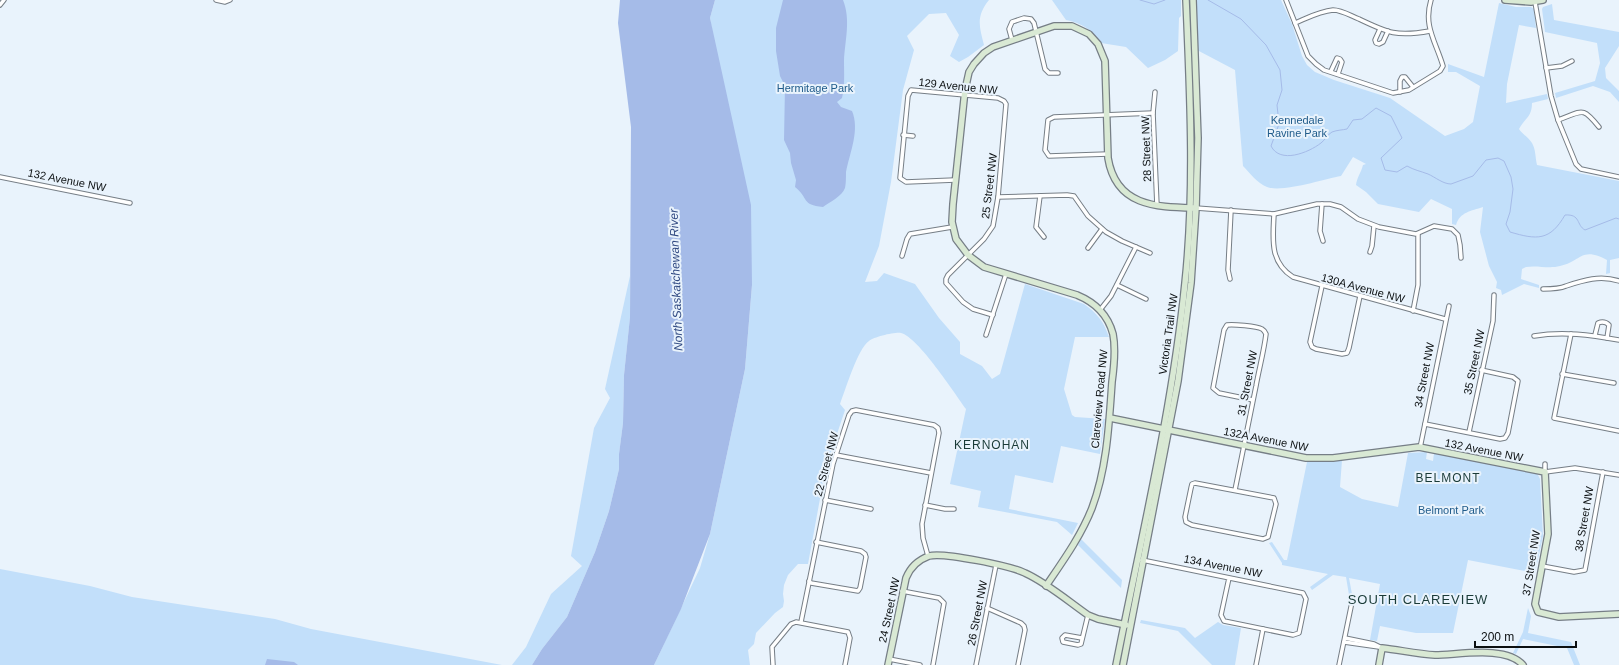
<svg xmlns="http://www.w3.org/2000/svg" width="1619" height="665" font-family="Arial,sans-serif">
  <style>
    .green { fill: #c2dffa }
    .water { fill: #a5bbe8 }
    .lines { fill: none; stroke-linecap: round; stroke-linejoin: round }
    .stream { stroke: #a5bbe8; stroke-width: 1 }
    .street-casing { stroke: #767e86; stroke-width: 5.5 }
    .secondary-casing { stroke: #767e86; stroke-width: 8 }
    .street { stroke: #fff; stroke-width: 3.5 }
    .secondary { stroke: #d9e9d4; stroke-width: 5.5 }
    .labels { text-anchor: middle; stroke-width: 4; stroke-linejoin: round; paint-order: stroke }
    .street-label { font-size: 11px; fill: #0b0f11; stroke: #e9f3fc }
    .park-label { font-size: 11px; fill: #1f5b8a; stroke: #e9f3fc }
    .water-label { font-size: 12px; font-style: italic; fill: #324b83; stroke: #e9f3fc }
    .neighbourhood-label { font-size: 12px; letter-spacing: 1px; fill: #1a3b38; stroke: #e9f3fc }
    .quarter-label { font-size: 13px; letter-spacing: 1px; fill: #1a3b38; stroke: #e9f3fc }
  </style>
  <rect width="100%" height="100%" fill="#e9f3fc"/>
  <!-- green -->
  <g class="green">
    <path d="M715,0h274c-13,16 -10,26 -5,45l-16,12 -9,5 -9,-6 9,-21 -13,-22 -17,1 -22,22 7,14 -11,40 -12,92 -12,64 -14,36 12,-1 7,-8 31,11 24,34 21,24v12l22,12 10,13 8,-5 25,-90 59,20c13,9 20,18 25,33h-34l-11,52 8,26 3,2 30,2 -5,35 -39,-8 -8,37 -38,-8 -6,34 69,14 -6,12 -15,-13 -79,-15 3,-16 -31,-7 16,-75c-11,-15 -48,-72 -65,-76 -7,-1 -27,4 -32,8 -11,7 -24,50 -29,63l5,6 -14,42 -7,25 -16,87h-10l-10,11 -4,10 -1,9 1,7 -1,6 -8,6 -19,20 -2,11 -6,6 2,15h-96l46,-97 10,-34 35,-165 7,-84 -42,-267z"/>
    <path d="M1052,0h129v16l-2,2 -1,33 -13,9 -17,8 -22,-21 -25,-4c-9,-13 -19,-20 -35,-23z"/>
    <path d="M1196,0h85l11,24 10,32 5,9 8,7 19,8 56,18 55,38 19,-7 9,-7 7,-36 -24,-14h-8v-8l36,13 15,-74 17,4h15l3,2 2,19 -17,-3 -12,59 -1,19 41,-9 1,5 -16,4c0,14 -7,15 -13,26 3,5 9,8 13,14 4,7 3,14 5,22l82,16v77l-9,2v13l-4,1 1,-14c-26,-14 -25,1 -47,6 -11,3 -23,-1 -34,1l-4,2 -1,10 18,6v3l-15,-4 -22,11 -1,-5 -5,-2 1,-6 -8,-16 -9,-34 3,-25c-12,4 -23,5 -27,18l-4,-1v-15l-21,-10 -12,13 -41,-8 -12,-12 -10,-7c1,-8 5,-12 7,-20l3,-1 -13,-7 -12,19c-17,3 -59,17 -74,11 -10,-4 -17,-14 -24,-21l-8,-96 -38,-20z"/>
    <polygon points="1552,4 1554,20 1619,32 1619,46 1605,68 1606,78 1619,91 1619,102 1610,92 1593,86 1556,98 1555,93 1595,81 1600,63 1597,43 1545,32 1542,9 1543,7"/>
    <polygon points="630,276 630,317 624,375 623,423 619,454 619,469 609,511 595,552 567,617 542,649 532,665 512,665 526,647 551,594 582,566 571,556 594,428 610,398 605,389"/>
    <polygon points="1427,452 1426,459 1433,461 1434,453 1537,473 1540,479 1543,536 1535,573 1468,560 1453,633 1416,633 1380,626 1377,641 1370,640 1380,584 1349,578 1352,594 1349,595 1346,577 1333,575 1312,590 1310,587 1328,574 1282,565 1282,563 1269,543 1272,542 1284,560 1287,560 1307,462 1318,462 1342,460 1340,487 1362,499 1398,507 1408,453"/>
    <polygon points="1081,539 1122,580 1121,588 1078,545"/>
    <polygon points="0,569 90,586 132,597 275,619 311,629 502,665 0,665"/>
    <polygon points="1528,608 1531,616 1528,633 1571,642 1580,665 1574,665 1567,648 1523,639 1516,654 1513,653 1523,632"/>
    <polygon points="1141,620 1185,628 1195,638 1218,622 1223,625 1241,628 1235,665 1212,665 1178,631 1140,623"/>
  </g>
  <!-- water -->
  <g class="water">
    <polygon points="620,0 715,0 710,18 751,205 752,285 745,369 710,534 681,609 654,665 532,665 542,649 567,617 595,552 609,511 619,469 619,454 623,423 624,375 630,317 631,127 618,23"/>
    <path d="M783,0h60c8,20 2,40 1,61 0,12 1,25 -2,37l-5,4 4,5 11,4c8,19 -2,41 -6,61 0,5 0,12 -1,16 -3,8 -15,14 -22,19 -22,-2 -14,-9 -28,-20l1,-7 -5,-17 -1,-10 -6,-13 1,-54 -5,-10 -4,-25v-23z"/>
    <polygon points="267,659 294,662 298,665 265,665"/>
  </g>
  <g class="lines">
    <!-- stream -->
    <g class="stream">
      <polyline points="1140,0 1154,4 1165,0"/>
      <path d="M1208,0l33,19 25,26 14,25 2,20 -5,15 2,19 -8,22c9,18 37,7 50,-3 4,-3 7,-9 11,-11 5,-2 11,-2 15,-3l6,-9 9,-1 14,-11 15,8 11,22 -21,20 4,12 12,2 10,-6c7,4 13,5 21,8 7,3 15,10 23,10l22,-8 13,-16 12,-2 6,3 7,16 2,12 -3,23 -4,12 4,8c27,8 40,9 55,-17 16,-1 11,10 20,15l31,-12 3,1"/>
    </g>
    <defs>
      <g id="street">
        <polyline points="216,0 225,2 230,0"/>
        <path d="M1286,0l22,56 8,8 8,6 69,23 16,-3 31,-19 3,-5c-7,-24 -20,-40 -12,-66"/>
        <polyline points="1535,2 1551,96 1558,120 1576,164 1581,169 1619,177"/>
        <polyline points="0,5 4,0"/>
        <path d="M1295,23c12,-5 25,-12 38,-13 9,0 18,6 26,9 29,14 38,18 71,12"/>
        <polyline points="1380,29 1375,40 1376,43 1379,44 1383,42 1388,31"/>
        <polyline points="1012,40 1009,29 1012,22 1024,18 1031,19 1034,23 1045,69 1049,73 1058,73"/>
        <polyline points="1546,68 1562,66 1572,61"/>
        <polyline points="1331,71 1337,58 1340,59 1342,62 1338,74"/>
        <polyline points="1155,92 1153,113 1157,206"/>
        <polyline points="1400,92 1400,81 1402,77 1405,77 1413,87"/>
        <path d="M1558,120c25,-9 24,-14 41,7"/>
        <polyline points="903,135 913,136"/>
        <polyline points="1108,154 1049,156 1045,150 1048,120 1054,117 1153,113"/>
        <polyline points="0,177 130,203"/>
        <polyline points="955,180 906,182 900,178 908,96 911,90 998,98 1004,101 1006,104 998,197 993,226 984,239 948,275 946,279 946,283 963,302 973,309 993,315"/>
        <polyline points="1040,196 1036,227 1044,237"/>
        <polyline points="998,197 1067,195 1074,196 1088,216 1106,232 1122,241 1150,253"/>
        <polyline points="1322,204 1320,231 1323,241"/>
        <polyline points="1196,208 1274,214 1317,204 1330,204 1341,207 1358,219 1379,227 1416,234 1434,226 1452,229 1458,235 1460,245 1461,258"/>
        <path d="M1274,214c-1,24 -5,48 19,63l152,42"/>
        <polyline points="1088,248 1102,229"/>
        <polyline points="1370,252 1372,246 1374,226"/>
        <polyline points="902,256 907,239 910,234 952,227"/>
        <polyline points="1230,279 1228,270 1231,210"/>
        <polyline points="1117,285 1146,299"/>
        <polyline points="1322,286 1310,342 1312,347 1316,349 1342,354 1347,353 1349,348 1360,296"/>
        <path d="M1543,289c7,0 16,0 23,-3 18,-6 34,-11 53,-5"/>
        <polyline points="1100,310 1111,296 1136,247"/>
        <polyline points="1413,311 1418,285 1418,234"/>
        <polyline points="1571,334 1554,418 1619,431"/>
        <polyline points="986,335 1006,274"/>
        <path d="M1595,335l3,-12c5,-2 8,-1 11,2l-2,13"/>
        <path d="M1534,336c29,-5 57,-1 85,4"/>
        <polyline points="1562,374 1614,383"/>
        <polyline points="1425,424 1500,439 1505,438 1508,433 1518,381 1513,377 1481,370"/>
        <polyline points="1469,432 1493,321 1494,295"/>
        <polyline points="1420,448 1449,306"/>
        <polyline points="836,455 931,473"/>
        <polyline points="1545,464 1545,472 1575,468 1619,475"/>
        <polygon points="1195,483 1274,498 1276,504 1268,537 1263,539 1192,525 1186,522 1185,517 1191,488 1192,484"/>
        <path d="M1235,490c7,-35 14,-69 21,-104 3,-17 8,-35 10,-52 -1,-2 -2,-4 -4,-5 -5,-3 -30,-5 -35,-4l-3,5 -11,58 6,5 34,7"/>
        <polyline points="825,500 871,509"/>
        <polyline points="925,505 945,509 954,509"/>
        <polyline points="1142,560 1303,593 1306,599 1299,633 1293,635 1224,621 1221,615 1229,578"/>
        <polyline points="1542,566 1574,572 1585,570 1603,472"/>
        <polyline points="809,581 811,583 858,591 860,588 866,557 865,554 861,551 816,542"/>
        <polyline points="902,591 939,598 944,603 933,665"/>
        <polyline points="987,608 1021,623 1024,626 1025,630 1018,665"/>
        <polyline points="801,622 833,464 849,415 852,411 856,410 934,425 938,428 939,433 922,524 923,538 928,556"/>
        <polyline points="1082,638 1065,635 1062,638 1063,642 1078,645 1081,644 1088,615"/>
        <polyline points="1345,638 1374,644 1382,648"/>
        <polyline points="1344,642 1379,647"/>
        <polyline points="889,659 920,665"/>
        <polyline points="773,665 772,647 791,624 796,622 848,632 850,638 845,665"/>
        <polyline points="976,665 996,565"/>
        <polyline points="1256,665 1263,629"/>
        <polyline points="1339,665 1352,602"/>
      </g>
      <g id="secondary">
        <polyline points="1505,0 1531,2 1543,0"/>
        <polyline points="1110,418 1306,458 1333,458 1419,447 1545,472 1548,534 1535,604 1538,612 1559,617 1619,614"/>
        <path d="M1046,586c17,-25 35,-50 46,-78 15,-40 17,-84 20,-126 2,-15 4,-33 1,-48 -5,-19 -19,-32 -36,-39l-93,-28 -16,-12 -12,-16 -4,-17 1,-18 12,-114 4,-18 5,-8 10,-11 9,-6 61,-21h18l17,8 9,10 7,17 3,97c8,49 49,49 88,50"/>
        <path d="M888,665l18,-87c4,-10 12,-18 23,-22 14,-4 82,10 96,17 22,10 43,28 63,42l10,4 28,6"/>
        <path d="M1116,665c25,-127 56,-253 69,-382 10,-94 5,-189 1,-283"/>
        <polyline points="1123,665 1178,381 1191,283 1196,208 1198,138 1193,0"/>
        <path d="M1379,665l3,-17c18,2 35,6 53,7 23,0 71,-10 88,10"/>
      </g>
    </defs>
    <!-- street casing -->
    <use href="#street" class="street-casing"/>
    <!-- secondary casing -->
    <use href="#secondary" class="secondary-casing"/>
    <!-- street -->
    <use href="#street" class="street"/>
    <!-- secondary -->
    <use href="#secondary" class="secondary"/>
  </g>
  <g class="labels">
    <!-- street labels -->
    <g class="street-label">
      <text transform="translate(958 86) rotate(6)" y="4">129 Avenue NW</text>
      <text transform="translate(1146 149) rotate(-92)" y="4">28 Street NW</text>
      <text transform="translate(67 180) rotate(11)" y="4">132 Avenue NW</text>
      <text transform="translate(989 186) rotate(-83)" y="4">25 Street NW</text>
      <text transform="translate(1363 288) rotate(15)" y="4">130A Avenue NW</text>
      <text transform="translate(1168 334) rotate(-82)" y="4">Victoria Trail NW</text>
      <text transform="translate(1474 362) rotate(-78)" y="4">35 Street NW</text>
      <text transform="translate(1424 375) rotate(-79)" y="4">34 Street NW</text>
      <text transform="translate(1247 383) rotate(-79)" y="4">31 Street NW</text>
      <text transform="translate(1099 399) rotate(-85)" y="4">Clareview Road NW</text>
      <text transform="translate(1266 439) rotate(11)" y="4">132A Avenue NW</text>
      <text transform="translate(1484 450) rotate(11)" y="4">132 Avenue NW</text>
      <text transform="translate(826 464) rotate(-75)" y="4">22 Street NW</text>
      <text transform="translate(1584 519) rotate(-80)" y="4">38 Street NW</text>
      <text transform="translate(1531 563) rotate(-81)" y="4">37 Street NW</text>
      <text transform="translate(1223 566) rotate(11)" y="4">134 Avenue NW</text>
      <text transform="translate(889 610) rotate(-78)" y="4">24 Street NW</text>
      <text transform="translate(977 613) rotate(-79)" y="4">26 Street NW</text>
    </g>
    <!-- park labels -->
    <g class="park-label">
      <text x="815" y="92">Hermitage Park</text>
      <text x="1297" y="124">Kennedale<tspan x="1297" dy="13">Ravine Park</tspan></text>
      <text x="1451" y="514">Belmont Park</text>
    </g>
    <!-- water labels -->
    <g class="water-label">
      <text transform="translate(676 280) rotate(-92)" y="4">North Saskatchewan River</text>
    </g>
    <!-- neighbourhood labels -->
    <g class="neighbourhood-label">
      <text x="992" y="449">KERNOHAN</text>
      <text x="1448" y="482">BELMONT</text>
    </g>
    <!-- quarter labels -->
    <g class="quarter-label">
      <text x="1418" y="604">SOUTH CLAREVIEW</text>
    </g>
  </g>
  <!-- scale -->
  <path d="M1475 641v6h101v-6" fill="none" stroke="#0b0f11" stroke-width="2"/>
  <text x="1481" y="641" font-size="12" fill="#0b0f11" stroke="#e9f3fc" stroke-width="3" paint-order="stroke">200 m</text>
</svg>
